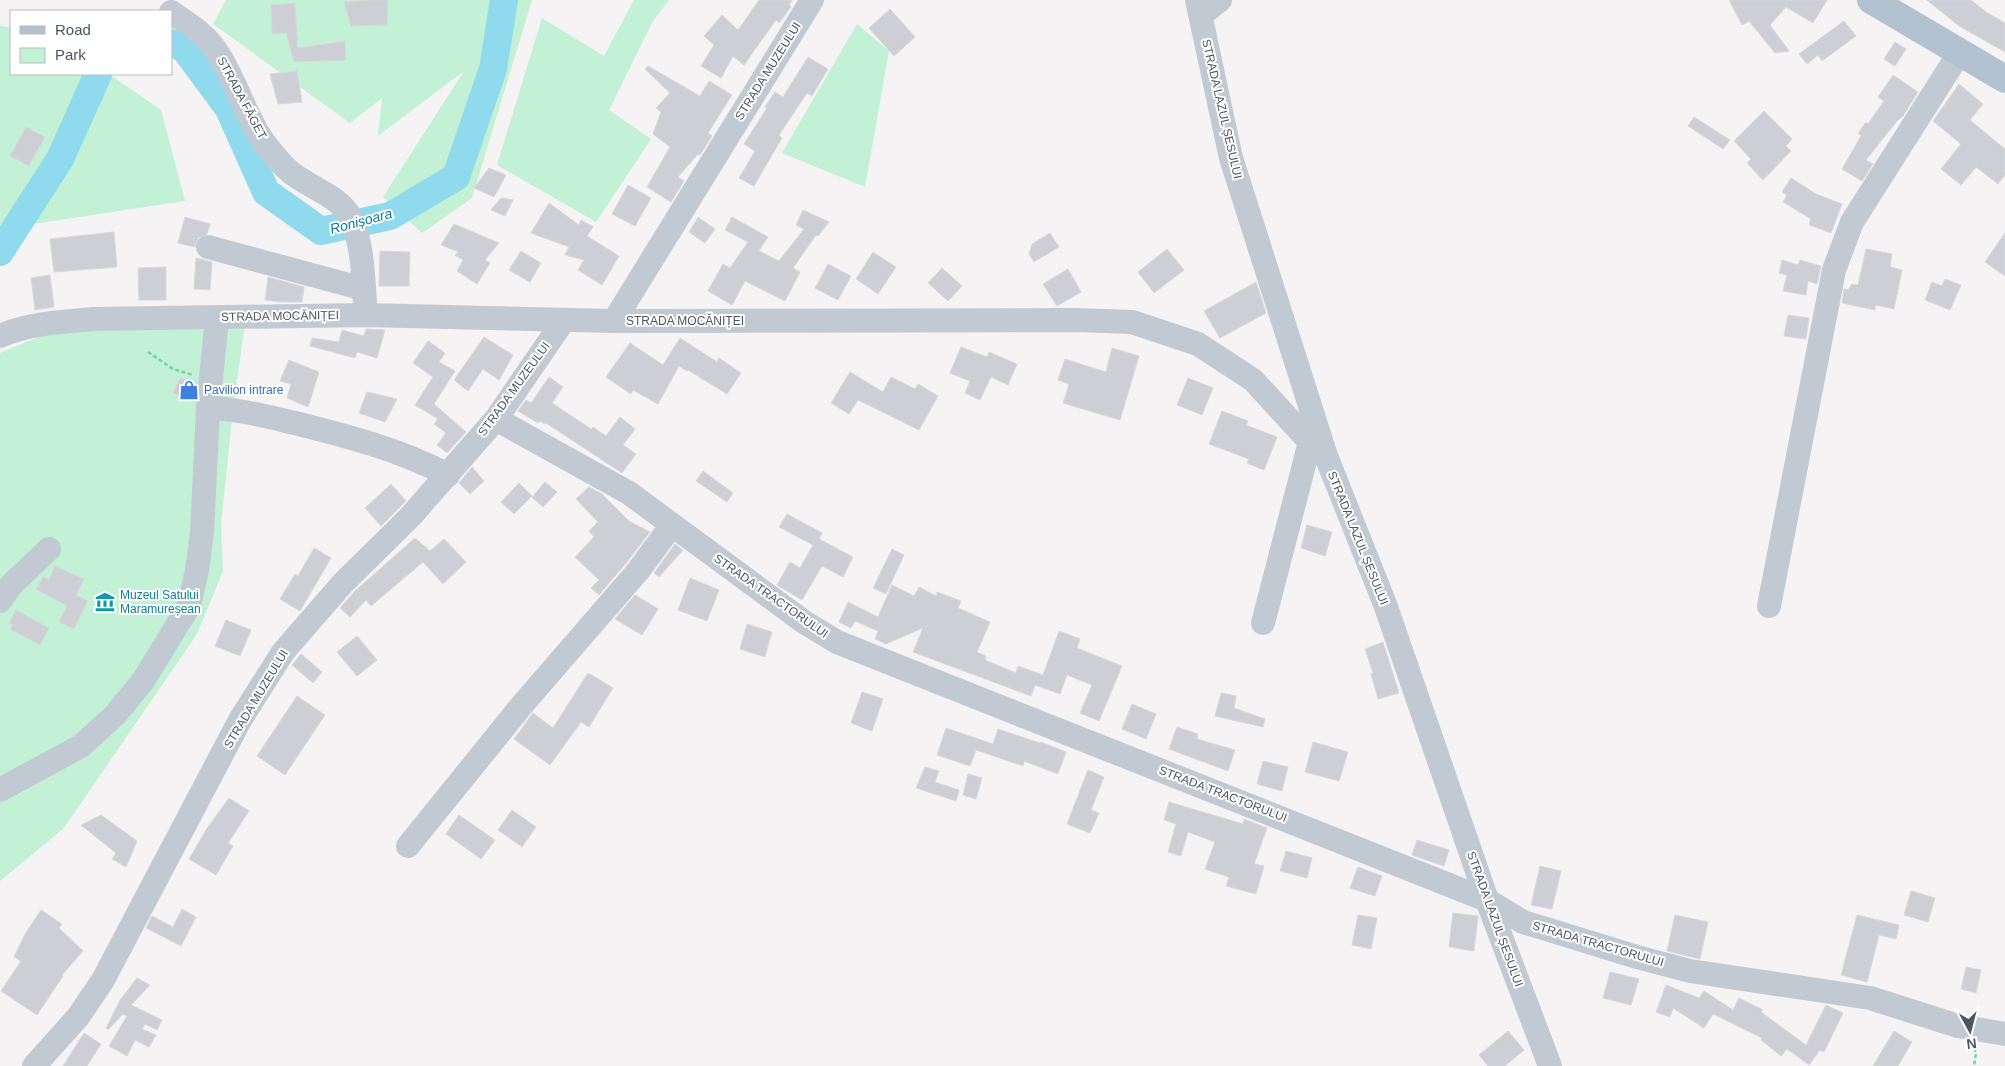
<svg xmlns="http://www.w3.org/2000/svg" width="2005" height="1066" font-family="Arial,sans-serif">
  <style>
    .green { fill: #c3f1d5 }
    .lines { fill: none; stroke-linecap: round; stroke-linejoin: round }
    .river { stroke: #90daee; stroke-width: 28 }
    .building { fill: #cdcfd5; stroke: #d7d9de }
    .path { stroke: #7ad0a6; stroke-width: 2.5; stroke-dasharray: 4 2.5; stroke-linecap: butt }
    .minor { stroke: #c1cad2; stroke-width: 24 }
    .major { stroke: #b3c2d1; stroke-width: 28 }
    .labels { text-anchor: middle; stroke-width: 4; stroke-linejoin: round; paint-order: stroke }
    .street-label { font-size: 12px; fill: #4a5661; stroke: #fff }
    .shop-label { font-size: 12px; fill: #366cbe; stroke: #fff; text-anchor: start }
    .culture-label { font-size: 12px; fill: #0d838f; stroke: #fff; text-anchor: start }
    .water-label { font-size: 14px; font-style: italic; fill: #0c7c9b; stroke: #fff }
  </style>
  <rect width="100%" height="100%" fill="#f5f3f3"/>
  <!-- green -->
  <g class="green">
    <polygon points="226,0 532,0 472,198 422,233 383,197 464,71 378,136 382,98 350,123 213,24"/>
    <polygon points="634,0 669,0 653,21 609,110 651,139 596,222 497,165 542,18 604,56"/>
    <polygon points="857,24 889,51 865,187 782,153"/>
    <polygon points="0,26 11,27 11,74 109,74 161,110 185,201 0,229"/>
    <path d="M245,324l-12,85 -12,115 2,47 -26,63 -133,194 -64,53v-528l53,-22 135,-6c25,10 32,6 57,-1z"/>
  </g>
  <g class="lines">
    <!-- river -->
    <g class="river">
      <polyline points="171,43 184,48 229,109 266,192 321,231 390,216 456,177 493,69 504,0"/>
      <polyline points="0,252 60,159 98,74"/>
    </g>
  </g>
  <!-- building -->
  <g class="building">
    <polygon points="370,0 388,0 387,25 351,26 344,2"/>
    <polygon points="759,0 792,0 789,5 791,7 779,23 776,20 744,65 733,56 721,78 701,66 714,45 704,36 722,15 738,30"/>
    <polygon points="1729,0 1827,0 1813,23 1786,7 1770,25 1789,51 1775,53 1749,21 1742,25"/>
    <polygon points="1927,0 1971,0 1986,12 2005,23 2005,52 1959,26"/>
    <polygon points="295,3 298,48 345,41 346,60 294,62 286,33 272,34 271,5"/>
    <polygon points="890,9 915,37 894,56 869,28"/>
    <polygon points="1844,21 1856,36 1822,61 1818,55 1807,64 1799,54"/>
    <polygon points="1895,42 1906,49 1895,66 1884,59"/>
    <polygon points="808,57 828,69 812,96 807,93 779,135 782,138 754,186 739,178 755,151 744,144 767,108 765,107 775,92 783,97"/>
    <polygon points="648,66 700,96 709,81 732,95 708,133 712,136 700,155 698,154 678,177 684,181 671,202 647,187 670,147 653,134 661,112 656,108 670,93 645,69"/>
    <polygon points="297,71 302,102 278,104 270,74"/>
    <polygon points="1893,75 1918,92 1903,116 1897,121 1866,160 1873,164 1862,181 1842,169 1861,136 1858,133 1866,122 1868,124 1884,101 1878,97"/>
    <polygon points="1959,84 1983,104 1970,120 2005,149 2005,175 1998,184 1976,167 1961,185 1941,169 1961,144 1933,121"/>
    <polygon points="1764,111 1792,139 1786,146 1791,151 1763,180 1747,163 1751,159 1734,141"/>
    <polygon points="1694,117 1730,140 1723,149 1688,126"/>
    <polygon points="26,127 45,137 29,166 10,156"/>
    <polygon points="489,168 506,175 494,197 474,188"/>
    <polygon points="1791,178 1816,194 1842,204 1831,233 1809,225 1811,219 1783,202 1787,195 1782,192"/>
    <polygon points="628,185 651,198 635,226 612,214"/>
    <polygon points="501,198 513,200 505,216 491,210"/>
    <polygon points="549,203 579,225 581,220 593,227 587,236 619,256 602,285 578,270 584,260 565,255 569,247 531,233"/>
    <polygon points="803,210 829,222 818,236 816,235 793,268 800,272 785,301 745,281 732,305 708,291 723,264 730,268 748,242 725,230 732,217 768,237 759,251 779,261 804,229 796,225"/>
    <polygon points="185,217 210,224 207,234 198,238 195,247 178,243"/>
    <polygon points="698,217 715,229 705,243 689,232"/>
    <polygon points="454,224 499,243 485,260 490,263 477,284 457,271 463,260 455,255 459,252 441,245"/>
    <polygon points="114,232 117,267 54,272 50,239"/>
    <polygon points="1050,233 1059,247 1034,262 1029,254 1032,244"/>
    <polygon points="2005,233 2005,276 1985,262"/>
    <polygon points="1167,249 1184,270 1154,293 1138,272"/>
    <polygon points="1866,249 1892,254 1890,267 1902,270 1894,309 1876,305 1875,310 1842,303 1844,289 1848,290 1852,284 1858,285"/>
    <polygon points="380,251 410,252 409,286 379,286"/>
    <polygon points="521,251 541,263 530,282 509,270"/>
    <polygon points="873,252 896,267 878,294 856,279"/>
    <polygon points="196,258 212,262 210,290 194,289"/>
    <polygon points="1782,260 1798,265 1800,260 1821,266 1817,284 1808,281 1806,295 1783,291 1787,275 1779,273"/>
    <polygon points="828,264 851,276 838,300 815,288"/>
    <polygon points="166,267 166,300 139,300 138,268"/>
    <polygon points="942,268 962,286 948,301 928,283"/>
    <polygon points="1068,269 1081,292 1057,306 1043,284"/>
    <polygon points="50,275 54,307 35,310 31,278"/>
    <polygon points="268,277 304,287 302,302 282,302 265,300"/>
    <polygon points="1945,279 1961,285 1950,310 1925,300 1932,282 1942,286"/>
    <polygon points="1256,282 1266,313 1220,338 1204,311"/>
    <polygon points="1788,315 1809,318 1806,339 1784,336"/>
    <polygon points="366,329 385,330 377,358 357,352 355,358 310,346 312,338 339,342 342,330 364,336"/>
    <polygon points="484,337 513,355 499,380 483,369 468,391 454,380"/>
    <polygon points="680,338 717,362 719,358 741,373 727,394 688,370 687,371 679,366 658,404 633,390 631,394 606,377 630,343 663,365"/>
    <polygon points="428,341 445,353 439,362 455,371 434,404 466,432 447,453 437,445 446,433 434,424 438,419 415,405 433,377 413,363"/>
    <polygon points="961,347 987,357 989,352 1017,364 1008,385 991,377 980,400 965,393 970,381 950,373"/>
    <polygon points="1112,348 1139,356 1120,420 1063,403 1069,384 1058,380 1065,359 1106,372"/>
    <polygon points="289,360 319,372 308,407 287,398 291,384 280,381"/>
    <polygon points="850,372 883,392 891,377 915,389 918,384 938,396 919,430 858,400 849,414 831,403"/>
    <polygon points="549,377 563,387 552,403 591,429 593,427 606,436 620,417 635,429 623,445 636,454 622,473 546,423 545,424 539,421 538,423 518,411 526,400 531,403"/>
    <polygon points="180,378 197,384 195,402 173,393"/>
    <polygon points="1188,378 1213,388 1202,415 1177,405"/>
    <polygon points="367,392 397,399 385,422 359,413"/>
    <polygon points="1222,411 1248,421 1246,425 1277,437 1264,470 1247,463 1249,459 1209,444"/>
    <polygon points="472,467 484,481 470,494 459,483"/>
    <polygon points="703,471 733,493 727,502 696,481"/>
    <polygon points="545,482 557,492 543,507 532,497"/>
    <polygon points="519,483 532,496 514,514 501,502"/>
    <polygon points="391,484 406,501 381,526 365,508"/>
    <polygon points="589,487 602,494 629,521 650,532 627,562 599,595 591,588 599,580 575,557 594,537 589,531 598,522 576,499"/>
    <polygon points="787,514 822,533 819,539 853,557 843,577 822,566 802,600 777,585 790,562 800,568 813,545 779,527"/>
    <polygon points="1307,525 1332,532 1325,556 1301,548"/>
    <polygon points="415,538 430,551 444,539 466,562 443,584 423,562 371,606 366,600 350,617 340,608 355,591"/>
    <polygon points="675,544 683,550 659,577 654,573"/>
    <polygon points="314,548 331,558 300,611 280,599 295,574 298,576"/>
    <polygon points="892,549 904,555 886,594 873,588"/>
    <polygon points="55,566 84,579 76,595 88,601 74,629 59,622 67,606 36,589 43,577 49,580"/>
    <polygon points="690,578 719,590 707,621 678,610"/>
    <polygon points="892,585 914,596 919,587 936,596 937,592 961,601 958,608 990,622 977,652 986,656 985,660 1016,673 1018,666 1043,675 1059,631 1080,639 1077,648 1122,666 1099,721 1080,713 1092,685 1067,675 1060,694 1035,685 1031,696 913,652 923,628 886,644 875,639 878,631 855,621 851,628 839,622 848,602 878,617"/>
    <polygon points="635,595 658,609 642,635 615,619"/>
    <polygon points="16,610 49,628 40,645 10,629 13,625 9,623"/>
    <polygon points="226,620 251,630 240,656 215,646"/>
    <polygon points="747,624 772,632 765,657 740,649"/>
    <polygon points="357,636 377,660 357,676 337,652"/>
    <polygon points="1383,642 1399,693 1378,699 1371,674 1373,673 1365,649"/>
    <polygon points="301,654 322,672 313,683 292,665"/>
    <polygon points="588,673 613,688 589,727 581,722 550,765 514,739 533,713 553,728"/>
    <polygon points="862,692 883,699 872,731 851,723"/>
    <polygon points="1221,693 1236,696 1234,708 1265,719 1263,727 1215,716"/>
    <polygon points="297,696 325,715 285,775 257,756"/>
    <polygon points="1132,704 1156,714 1146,739 1122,729"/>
    <polygon points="1177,727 1198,734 1197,739 1235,750 1228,771 1169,749"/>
    <polygon points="946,728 993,744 998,729 1040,743 1041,742 1066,752 1058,774 1024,761 1023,766 976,750 970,766 937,755"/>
    <polygon points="1313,742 1348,752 1339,781 1305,772"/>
    <polygon points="1263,761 1288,767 1282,791 1257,784"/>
    <polygon points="925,767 939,771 935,782 959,790 956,801 916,788"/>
    <polygon points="1088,770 1104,777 1091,810 1099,813 1090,833 1067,824"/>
    <polygon points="968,774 982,778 976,799 963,795"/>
    <polygon points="229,798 249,811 228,843 233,846 216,875 189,859 206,830"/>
    <polygon points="1169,802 1243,824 1244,819 1267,828 1254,864 1264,866 1256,894 1226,886 1229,877 1205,869 1215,842 1188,832 1181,856 1168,852 1176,824 1164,820"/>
    <polygon points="512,810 536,827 522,847 498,830"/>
    <polygon points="101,815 137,841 126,867 112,859 116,853 81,825"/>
    <polygon points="459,815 495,840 481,859 446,834"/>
    <polygon points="1417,840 1449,850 1444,866 1412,855"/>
    <polygon points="1286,851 1312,858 1307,878 1280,871"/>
    <polygon points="1540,866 1561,871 1552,909 1531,905"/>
    <polygon points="1358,867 1382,876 1375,896 1350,888"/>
    <polygon points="1911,891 1935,898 1928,922 1904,915"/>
    <polygon points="182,909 196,917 181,946 146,928 152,916 173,927"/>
    <polygon points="41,910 62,924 59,928 83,951 62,975 63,976 37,1015 1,991 21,961 14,957 25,934"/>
    <polygon points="1453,913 1478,916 1474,951 1449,947"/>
    <polygon points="1358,915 1377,918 1371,949 1352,945"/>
    <polygon points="1675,915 1708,922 1700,959 1667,951"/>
    <polygon points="1857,915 1899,925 1896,939 1879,935 1867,982 1841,975"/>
    <polygon points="1966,967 1981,970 1976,993 1961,989"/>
    <polygon points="1610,972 1639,979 1631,1005 1603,998"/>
    <polygon points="137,978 150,985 131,1005 162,1020 157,1030 145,1024 142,1029 156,1035 149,1047 135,1040 127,1056 109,1046 127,1016 123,1014 108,1030 106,1028 120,1000"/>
    <polygon points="1666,985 1699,998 1704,991 1733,1010 1739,998 1763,1010 1761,1012 1806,1045 1826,1005 1843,1013 1824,1052 1820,1050 1809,1065 1787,1049 1781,1056 1761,1040 1762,1038 1713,1014 1704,1028 1673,1008 1670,1017 1656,1012"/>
    <polygon points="1508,1031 1524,1050 1505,1066 1488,1066 1479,1055"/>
    <polygon points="1894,1031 1912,1042 1898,1066 1873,1066"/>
    <polygon points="84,1033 101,1044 87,1066 63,1066"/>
  </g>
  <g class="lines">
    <!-- path -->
    <g class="path">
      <polyline points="148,352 173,369 193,375"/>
      <polyline points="1974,1048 1976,1053 1974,1066"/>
    </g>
    <!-- minor -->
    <g class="minor">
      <polyline points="1197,0 1231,158 1326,456 1385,604 1487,900 1550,1066"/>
      <path d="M171,12c16,11 35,22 46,40 20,30 29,68 52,97 7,8 15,19 24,25 18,14 50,24 59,46 12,29 11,64 14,95"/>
      <polyline points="1201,15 1220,0"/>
      <polyline points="208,247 364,289"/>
      <polyline points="614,321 812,0"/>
      <path d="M0,336c29,-13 63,-14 94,-17l272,-4 248,6 462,-1 56,2 66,22 55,36 57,62 16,14"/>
      <path d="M208,408c32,1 60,9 91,16 51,13 102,26 149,51"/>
      <polyline points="496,419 629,493 804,622 837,642 1487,900 1523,922 1637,957 1690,971 1870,998 1958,1026 2005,1034"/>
      <polyline points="0,601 11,585 49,549"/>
      <polyline points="1769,606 1834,270 1852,222 1960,52"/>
      <polyline points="1263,623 1310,442"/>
      <polyline points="0,790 81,746 115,715 143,681 189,606 197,570 202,533 208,408 217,318"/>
      <polyline points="408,846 522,705 638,571 672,525"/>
      <polyline points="34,1066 78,1017 103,980 240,720 283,652 343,583 410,517 496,419 564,320"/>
    </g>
    <!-- major -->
    <polyline class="major" points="1871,0 2005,79"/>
  </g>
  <!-- icons -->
  <defs>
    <symbol id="shop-bare" viewBox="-9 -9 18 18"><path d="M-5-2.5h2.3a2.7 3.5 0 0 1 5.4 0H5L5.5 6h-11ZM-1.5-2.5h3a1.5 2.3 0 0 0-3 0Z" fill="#3f7fe0" stroke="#fff" stroke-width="2.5" paint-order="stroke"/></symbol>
    <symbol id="museum-bare" viewBox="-9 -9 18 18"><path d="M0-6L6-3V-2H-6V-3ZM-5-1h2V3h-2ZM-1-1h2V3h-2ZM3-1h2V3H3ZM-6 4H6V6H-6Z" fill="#0f9aa8" stroke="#fff" stroke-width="2.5" paint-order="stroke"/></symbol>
  </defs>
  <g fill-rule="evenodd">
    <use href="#shop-bare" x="175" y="376" width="28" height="28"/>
    <use href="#museum-bare" x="91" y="588" width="28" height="28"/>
  </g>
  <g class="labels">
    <!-- street labels -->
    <g class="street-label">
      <text transform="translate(768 71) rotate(-58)" y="4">STRADA MUZEULUI</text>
      <text transform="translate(242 98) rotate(62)" y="4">STRADA FĂGET</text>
      <text transform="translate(1222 109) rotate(77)" y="4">STRADA LAZUL ȘESULUI</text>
      <text transform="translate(280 316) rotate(-1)" y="4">STRADA MOCĂNIȚEI</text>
      <text x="685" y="325">STRADA MOCĂNIȚEI</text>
      <text transform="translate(514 389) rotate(-54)" y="4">STRADA MUZEULUI</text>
      <text transform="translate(1358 538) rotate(68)" y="4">STRADA LAZUL ȘESULUI</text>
      <text transform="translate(771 596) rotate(35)" y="4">STRADA TRACTORULUI</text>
      <text transform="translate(256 699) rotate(-59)" y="4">STRADA MUZEULUI</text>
      <text transform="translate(1223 794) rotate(21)" y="4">STRADA TRACTORULUI</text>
      <text transform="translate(1495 919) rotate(70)" y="4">STRADA LAZUL ȘESULUI</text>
      <text transform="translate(1598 944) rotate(16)" y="4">STRADA TRACTORULUI</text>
    </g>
    <!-- shop labels -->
    <g class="shop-label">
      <text x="204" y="394">Pavilion intrare</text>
    </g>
    <!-- culture labels -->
    <g class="culture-label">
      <text x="120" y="599">Muzeul Satului<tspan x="120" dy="14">Maramureșean</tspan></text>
    </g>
    <!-- water labels -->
    <g class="water-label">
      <text transform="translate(361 221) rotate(-15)" y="5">Ronișoara</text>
    </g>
  </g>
  <!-- legend -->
  <rect x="10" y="10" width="162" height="65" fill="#ffffff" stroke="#b7bbc0"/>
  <rect x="20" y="26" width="25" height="8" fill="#b3c2d1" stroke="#b7bbc0"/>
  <text x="55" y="35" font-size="15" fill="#4a5661">Road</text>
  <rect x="20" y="48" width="25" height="15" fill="#c3f1d5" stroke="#b7bbc0"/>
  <text x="55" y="60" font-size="15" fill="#4a5661">Park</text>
  <!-- north arrow -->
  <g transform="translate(1970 1031) rotate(173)" stroke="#ffffff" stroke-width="4" paint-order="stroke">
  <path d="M0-4L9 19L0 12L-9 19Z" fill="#4a5661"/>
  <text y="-8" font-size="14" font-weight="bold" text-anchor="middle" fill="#4a5661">N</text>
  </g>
</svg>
